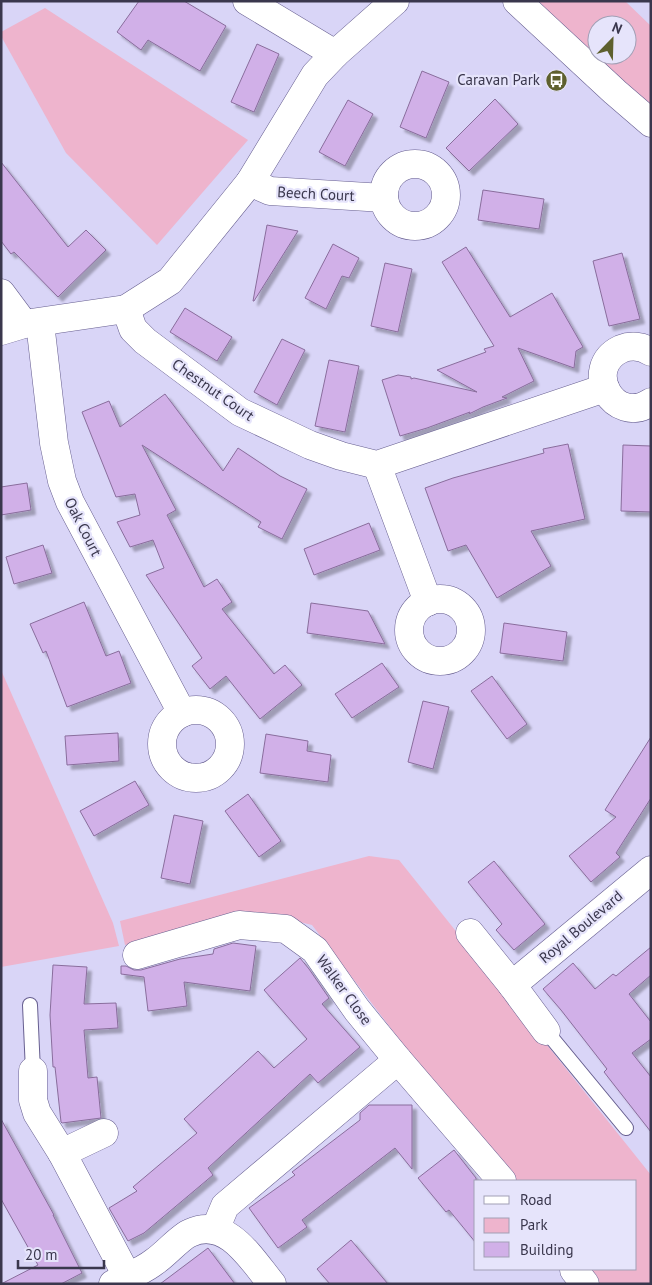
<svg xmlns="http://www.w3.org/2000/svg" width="652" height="1285" font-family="'PT Sans',sans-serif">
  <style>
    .green { fill: #eeb4cd; fill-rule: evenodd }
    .building { fill: #d1b0e8; stroke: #896d9c; filter: url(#shadow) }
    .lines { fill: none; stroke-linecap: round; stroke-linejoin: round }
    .service-casing { stroke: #675f90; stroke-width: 16 }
    .minor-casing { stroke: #675f90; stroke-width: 29 }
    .tertiary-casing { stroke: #675f90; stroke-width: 29 }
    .service { stroke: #fff; stroke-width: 14 }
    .minor { stroke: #fff; stroke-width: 28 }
    .tertiary { stroke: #fff; stroke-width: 28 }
    .labels { text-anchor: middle; stroke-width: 4.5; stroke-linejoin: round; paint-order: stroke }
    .poi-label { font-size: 15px; fill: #3a374d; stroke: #e6e4fb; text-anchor: end }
    .street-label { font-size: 15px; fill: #3a374d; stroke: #e6e4fb }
  </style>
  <defs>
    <filter id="shadow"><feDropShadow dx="4.5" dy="4.5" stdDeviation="1" flood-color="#0004"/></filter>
  </defs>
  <rect width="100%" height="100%" fill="#d9d5f7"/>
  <!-- green -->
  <g class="green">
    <path d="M523,1h102l26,25v79zM597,25h30v30h-30z"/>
    <polygon points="45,8 248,140 157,245 66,153 1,36 1,32"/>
    <polygon points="1,670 113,923 119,946 1,967"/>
    <polygon points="369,856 399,860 651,1175 651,1284 598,1284 586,1269 636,1269 636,1181 513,1181 451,1107 312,925 266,914 125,945 120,921"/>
  </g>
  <!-- building -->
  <g class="building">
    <polygon points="139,1 184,1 226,26 200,71 148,40 141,50 117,32"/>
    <polygon points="257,44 279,54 254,112 231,102"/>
    <polygon points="422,71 449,82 426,138 400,127"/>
    <polygon points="495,99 518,124 469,171 446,148"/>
    <polygon points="348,100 373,114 345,166 319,152"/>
    <polygon points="1,162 68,247 86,230 106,250 58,297 14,252 11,254 1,241"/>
    <polygon points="483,190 544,199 539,229 478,220"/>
    <polygon points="267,225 298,231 254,301 253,301"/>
    <polygon points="333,244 359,258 349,278 342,276 326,309 305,298"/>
    <polygon points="466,247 510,317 552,293 583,347 576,351 574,368 518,348 534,381 502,397 507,398 483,407 469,414 470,412 427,428 400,436 382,380 398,375 411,377 411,379 414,378 477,392 437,370 486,352 484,349 494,346 442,262"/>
    <polygon points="622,253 640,319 609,326 593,261"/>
    <polygon points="385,263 412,269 398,332 371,326"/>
    <polygon points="185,308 232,337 217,361 170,332"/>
    <polygon points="282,339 305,350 277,405 254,392"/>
    <polygon points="329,360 359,366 345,432 315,426"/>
    <polygon points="165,394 223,471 238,448 280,476 307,489 282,539 258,527 261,522 142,445 176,510 167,515 204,587 217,579 232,602 222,609 274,674 285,665 302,685 260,719 226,676 210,689 192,666 202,658 146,575 164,568 153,540 130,547 117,522 140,515 135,494 116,497 82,412 109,401 120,427"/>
    <polygon points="568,444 585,519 531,531 551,566 497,598 466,545 448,551 425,488 453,478 544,453 543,449"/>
    <polygon points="623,445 651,446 651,512 621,511"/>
    <polygon points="27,483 31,510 1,515 1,487"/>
    <polygon points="369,523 380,550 314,575 304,549"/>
    <polygon points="43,545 52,573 14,584 6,557"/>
    <polygon points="84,602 106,656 119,651 131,683 67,707 46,651 43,653 30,624"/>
    <polygon points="311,603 368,611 385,644 307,633"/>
    <polygon points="504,623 567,632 563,661 500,653"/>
    <polygon points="382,663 399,687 352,718 335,694"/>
    <polygon points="492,676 527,724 507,739 471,691"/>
    <polygon points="423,701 449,707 433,769 408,762"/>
    <polygon points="118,733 119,761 67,765 65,736"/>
    <polygon points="266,734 308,741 307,751 331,755 328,782 260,773"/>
    <polygon points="651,737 651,798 616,853 620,857 591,882 569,856 616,817 605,810"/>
    <polygon points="135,781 149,805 94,836 80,811"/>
    <polygon points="248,794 281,841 259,857 225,811"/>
    <polygon points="174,815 203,821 190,884 161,878"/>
    <polygon points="494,861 545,924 514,950 496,930 502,924 468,882"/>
    <polygon points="233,943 256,946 250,991 184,982 187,1006 148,1011 144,977 121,974 121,966 126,966 134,970 141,970 180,959 213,954 214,949"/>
    <polygon points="651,947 651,975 629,994 651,1022 651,1039 632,1053 651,1077 651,1132 604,1072 607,1069 561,1010 543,989 573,963 595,989 613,974 616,976"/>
    <polygon points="300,958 309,969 329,998 322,1004 360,1047 318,1083 310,1074 208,1168 213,1175 144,1233 128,1241 109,1208 137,1191 133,1187 197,1133 184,1119 258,1051 274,1068 307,1039 264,990"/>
    <polygon points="53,965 87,967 84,1004 116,1003 118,1028 84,1030 88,1078 97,1077 101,1118 62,1123 61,1122 55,1067 53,1067 50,1015"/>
    <polygon points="369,1105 412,1105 412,1169 395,1148 302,1220 307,1227 278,1248 249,1208 295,1175 292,1172 360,1120 360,1113"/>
    <polygon points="1,1119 54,1215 53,1215 82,1273 61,1284 1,1284 38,1265 1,1199"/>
    <polygon points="454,1150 476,1178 476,1243 449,1210 446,1212 418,1178"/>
    <polygon points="351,1240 388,1284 330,1284 317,1269"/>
    <polygon points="208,1248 235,1284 160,1284"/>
  </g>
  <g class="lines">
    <defs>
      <g id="service">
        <polyline points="30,1005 33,1071"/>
        <polyline points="546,1031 626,1128"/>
      </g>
      <g id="minor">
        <polyline points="247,1 335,54"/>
        <circle cx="415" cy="195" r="31"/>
        <polyline points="250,182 270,191 384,198"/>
        <polyline points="1,293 24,324"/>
        <polyline points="126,309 133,329 145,341 240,412 310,445 341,456 377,465 605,388"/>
        <polyline points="40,323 54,443 62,481 70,502 182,713"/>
        <polyline points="1,331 24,324 126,309 170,281 250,182 315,75 335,54 395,1"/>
        <path d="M651,352c-9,-6 -20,-7 -30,-3 -40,19 -7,78 30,53"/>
        <polyline points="377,465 428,602"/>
        <circle cx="440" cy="630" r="31"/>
        <circle cx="196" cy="744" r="34"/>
        <polyline points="470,933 512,985 546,1031"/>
        <polyline points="137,955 239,925 286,929 315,950 357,1010 398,1060 502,1181"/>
        <polyline points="512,985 651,870"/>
        <polyline points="33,1071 33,1100 37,1113 62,1153 127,1276"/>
        <polyline points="62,1153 104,1133"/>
        <polyline points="215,1230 225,1206 398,1060"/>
        <polyline points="574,1270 585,1284"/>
        <path d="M113,1284c13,-7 30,-13 41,-22 11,-7 26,-25 36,-29 37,-17 62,27 82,51"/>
      </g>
      <polyline id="tertiary" points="517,1 615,92 651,123"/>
    </defs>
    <!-- service casing -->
    <use href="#service" class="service-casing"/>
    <!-- minor casing -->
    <use href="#minor" class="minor-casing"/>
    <!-- tertiary casing -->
    <use href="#tertiary" class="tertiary-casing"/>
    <!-- service -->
    <use href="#service" class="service"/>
    <!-- minor -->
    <use href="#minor" class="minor"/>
    <!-- tertiary -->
    <use href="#tertiary" class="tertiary"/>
  </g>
  <!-- icons -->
  <defs>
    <symbol id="bus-disc" viewBox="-11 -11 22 22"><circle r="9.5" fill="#5e602e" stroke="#e6e4fb"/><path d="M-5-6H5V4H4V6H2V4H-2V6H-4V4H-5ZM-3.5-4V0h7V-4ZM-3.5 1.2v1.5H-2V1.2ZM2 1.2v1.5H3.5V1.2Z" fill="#fff"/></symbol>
  </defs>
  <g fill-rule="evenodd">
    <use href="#bus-disc" x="544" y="68" width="25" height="25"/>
  </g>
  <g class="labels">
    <!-- poi labels -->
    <g class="poi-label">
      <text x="540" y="85">Caravan Park</text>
    </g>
    <!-- street labels -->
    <g class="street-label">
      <text transform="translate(316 194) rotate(3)" y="5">Beech Court</text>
      <text transform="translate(213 390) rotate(35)" y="5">Chestnut Court</text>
      <text transform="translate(83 527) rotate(63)" y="5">Oak Court</text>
      <text transform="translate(581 927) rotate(-40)" y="5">Royal Boulevard</text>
      <text transform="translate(344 990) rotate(54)" y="5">Walker Close</text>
    </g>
  </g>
  <!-- border -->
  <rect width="652" height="1285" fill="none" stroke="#3a374d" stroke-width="5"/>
  <!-- legend -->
  <rect x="474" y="1180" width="162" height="90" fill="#e6e4fb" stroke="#a19fb5"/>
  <rect x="484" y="1196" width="25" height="8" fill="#ffffff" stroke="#a19fb5"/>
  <text x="520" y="1205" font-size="15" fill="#3a374d">Road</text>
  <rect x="484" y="1218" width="25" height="15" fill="#eeb4cd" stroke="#a19fb5"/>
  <text x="520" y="1230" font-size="15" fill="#3a374d">Park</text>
  <rect x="484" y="1242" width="25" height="15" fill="#d1b0e8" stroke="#a19fb5"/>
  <text x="520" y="1255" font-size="15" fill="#3a374d">Building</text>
  <!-- north arrow -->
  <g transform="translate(612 40) rotate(23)"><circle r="24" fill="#e6e4fb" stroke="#a19fb5"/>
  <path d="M0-4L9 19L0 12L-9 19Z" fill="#5e602e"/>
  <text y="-8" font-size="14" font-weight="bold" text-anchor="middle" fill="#3a374d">N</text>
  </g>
  <!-- scale -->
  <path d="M18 1260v8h86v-8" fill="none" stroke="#3a374d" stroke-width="2.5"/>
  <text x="25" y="1260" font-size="15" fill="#3a374d" stroke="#e6e4fb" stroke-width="4" paint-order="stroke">20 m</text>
</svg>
